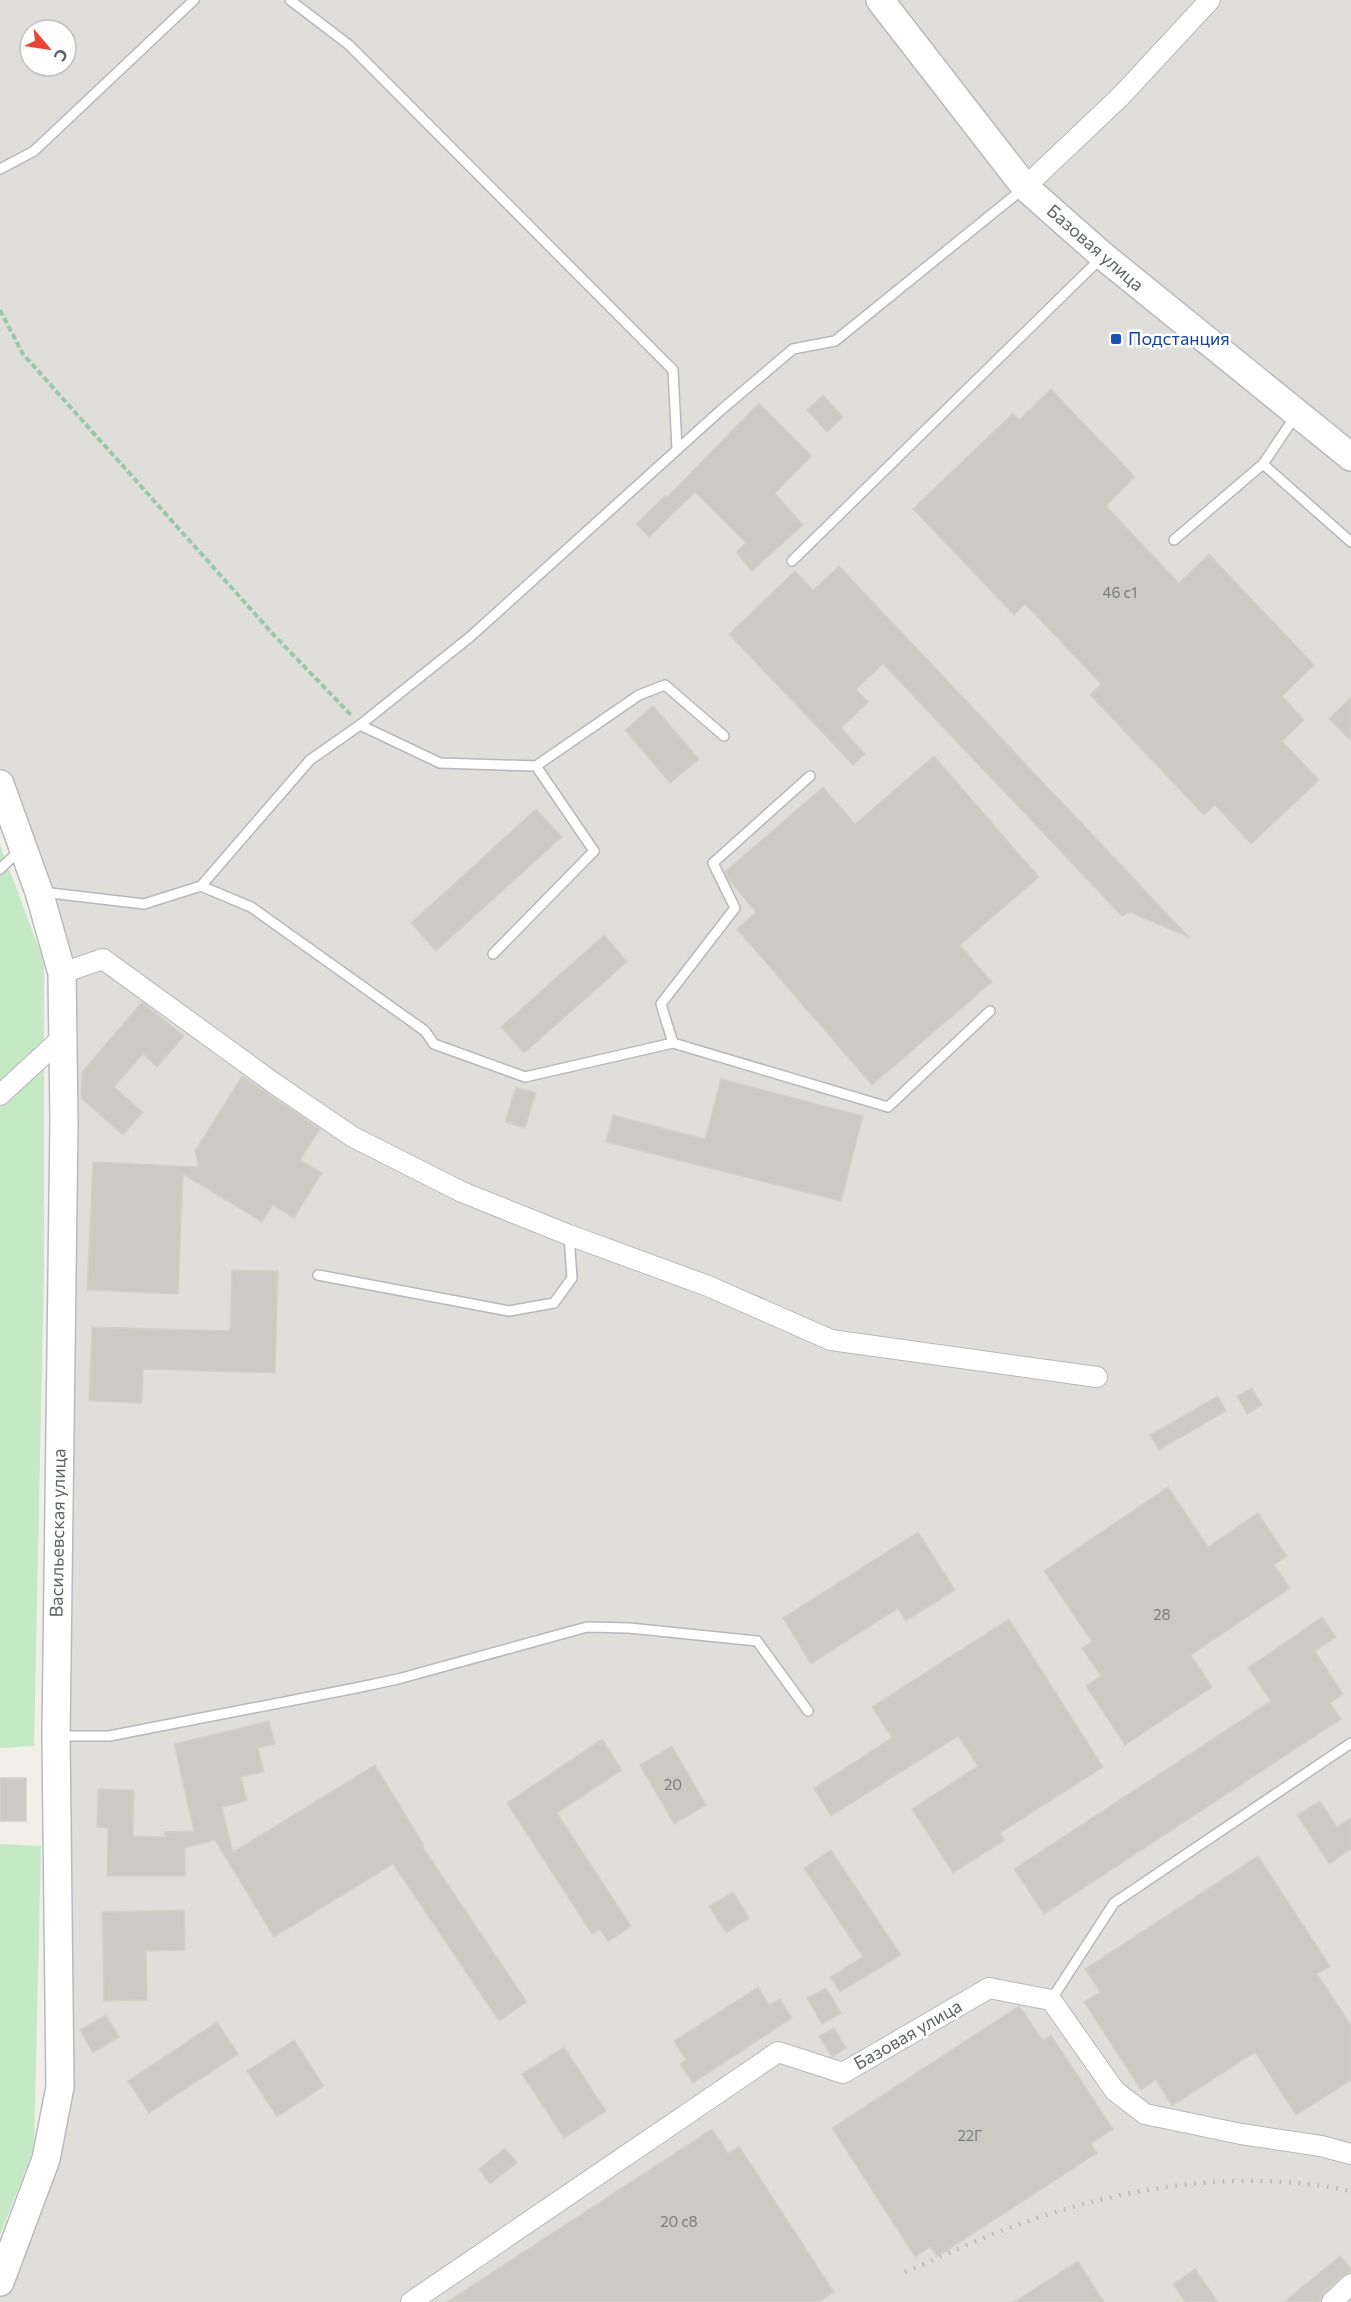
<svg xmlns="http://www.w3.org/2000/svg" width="1351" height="2302" font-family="Commissioner,sans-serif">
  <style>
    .industrial { fill: #e0deda; fill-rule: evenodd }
    .green { fill: #c5e8c5 }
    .building { fill: #cccac5; stroke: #d6d1c6; stroke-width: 1.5 }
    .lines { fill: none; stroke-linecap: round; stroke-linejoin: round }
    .lane-casing { stroke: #b5b8bc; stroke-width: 12 }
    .street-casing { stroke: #b5b8bc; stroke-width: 22 }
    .secondary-casing { stroke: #b6babf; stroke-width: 30 }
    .path { stroke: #9cc7a9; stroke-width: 4; stroke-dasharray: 6 3; stroke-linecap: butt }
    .lane { stroke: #fff; stroke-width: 9 }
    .street { stroke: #fff; stroke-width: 20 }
    .secondary { stroke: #fff; stroke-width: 27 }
    .rail { stroke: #b6b7b8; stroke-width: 4.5; stroke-dasharray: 1.5 8; stroke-linecap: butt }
    .transit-dot { fill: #1a4fb4; stroke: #fff; stroke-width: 2 }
    .labels { text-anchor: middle; stroke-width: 5; stroke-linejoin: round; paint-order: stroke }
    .number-label { font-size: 15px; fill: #7a7d7f }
    .street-label { font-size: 18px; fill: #5f6368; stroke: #fff }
    .transit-label { font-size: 18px; fill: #164399; stroke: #fff; text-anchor: start }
  </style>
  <rect width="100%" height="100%" fill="#f1efe8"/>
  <!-- industrial -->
  <path class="industrial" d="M0,0h1351v2302h-1351v-41l46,-102 16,-1186 -62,-176zM30,30h36v36h-36z"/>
  <!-- green -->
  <g class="green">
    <polygon points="0,845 44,962 44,1267 34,1746 0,1748"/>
    <polygon points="0,1844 41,1846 34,2148 0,2235"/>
  </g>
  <!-- building -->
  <g class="building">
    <polygon points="1051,389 1135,477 1106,506 1179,583 1209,554 1314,665 1282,696 1304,720 1282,741 1319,780 1251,844 1215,805 1204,815 1090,695 1101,684 1025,604 1014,615 913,509 1013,413 1019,420"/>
    <polygon points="823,395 843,417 827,432 807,410"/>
    <polygon points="759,403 812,456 775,493 803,525 752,571 736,552 746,543 695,492 649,537 636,524 665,496 667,497"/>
    <polygon points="839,566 1190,938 1130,912 1122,916 883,664 856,689 868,702 841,728 865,754 853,765 729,634 795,571 813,590"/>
    <polygon points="1351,697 1351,741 1329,719"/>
    <polygon points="653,706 699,759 670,783 625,730"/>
    <polygon points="934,756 1039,877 960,945 992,982 872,1085 737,929 756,912 729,880 725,872 823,787 855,824"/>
    <polygon points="536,809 562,837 436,951 411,923"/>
    <polygon points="604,935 627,962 524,1053 501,1027"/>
    <polygon points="142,1002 184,1036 157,1067 143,1054 114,1087 143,1112 123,1135 81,1098 82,1072"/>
    <polygon points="242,1076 320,1129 300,1160 322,1173 294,1218 273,1205 262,1222 183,1174 178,1294 87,1290 93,1162 199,1167 195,1151"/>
    <polygon points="721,1079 863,1116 841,1201 606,1142 613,1115 705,1139"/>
    <polygon points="516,1087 536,1093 525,1128 505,1122"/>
    <polygon points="232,1270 278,1271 275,1373 143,1369 142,1403 89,1401 92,1327 230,1331"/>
    <polygon points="1252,1388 1262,1405 1247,1414 1237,1396"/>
    <polygon points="1218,1396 1226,1411 1159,1450 1150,1435"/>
    <polygon points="1168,1487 1208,1547 1258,1513 1287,1556 1274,1565 1290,1588 1191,1655 1212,1687 1125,1745 1086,1686 1101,1676 1082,1648 1092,1642 1044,1571"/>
    <polygon points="918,1532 955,1590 906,1621 898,1608 811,1664 783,1618"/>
    <polygon points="1322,1617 1336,1637 1315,1651 1343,1694 1330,1703 1341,1719 1044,1914 1014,1869 1271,1701 1248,1668"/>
    <polygon points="1009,1619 1103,1767 1000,1833 1005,1840 953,1873 912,1809 978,1766 958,1736 831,1816 814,1788 892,1738 872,1707"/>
    <polygon points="269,1721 275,1744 258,1748 264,1772 241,1777 247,1801 222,1807 233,1852 375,1765 424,1845 422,1846 527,2002 499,2021 393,1864 274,1937 215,1840 185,1848 185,1876 107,1876 108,1828 97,1827 98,1789 134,1790 133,1836 165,1837 164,1832 194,1831 174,1744"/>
    <polygon points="602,1739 622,1770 557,1813 631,1926 608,1942 600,1929 592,1934 507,1803"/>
    <polygon points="672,1746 706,1805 674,1824 640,1765"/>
    <rect x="0" y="1778" width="26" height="43"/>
    <polygon points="1320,1801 1337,1827 1351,1818 1351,1849 1329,1864 1297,1815"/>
    <polygon points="831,1850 901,1955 840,1992 830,1977 863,1957 804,1868"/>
    <polygon points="1258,1856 1330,1966 1317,1974 1351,2025 1351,2080 1296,2115 1255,2052 1172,2106 1156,2080 1141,2090 1084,2002 1100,1992 1085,1969"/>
    <polygon points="733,1892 749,1918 726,1933 709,1906"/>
    <polygon points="184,1910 185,1950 146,1951 147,2000 104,2001 102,1912"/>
    <polygon points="758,1987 769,2005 780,1999 792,2018 693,2083 680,2064 686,2060 674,2041"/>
    <polygon points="826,1988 841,2013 822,2024 807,1998"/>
    <polygon points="1019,2006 1043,2040 1051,2035 1113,2129 1091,2144 1097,2153 937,2257 930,2247 915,2257 832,2128"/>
    <polygon points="106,2015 119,2037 93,2053 80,2030"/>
    <polygon points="217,2022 238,2054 149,2113 128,2081"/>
    <polygon points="834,2028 846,2048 832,2057 819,2036"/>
    <polygon points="294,2040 324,2086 277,2117 247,2071"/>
    <polygon points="564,2047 606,2111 564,2138 522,2074"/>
    <polygon points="712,2129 728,2153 739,2146 834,2292 819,2302 447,2302"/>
    <polygon points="505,2148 517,2163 490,2184 479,2169"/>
    <polygon points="1340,2256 1351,2269 1351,2272 1343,2275 1324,2293 1319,2302 1284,2302"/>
    <polygon points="1078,2261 1104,2302 1014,2302"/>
    <polygon points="1195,2269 1218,2302 1185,2302 1173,2284"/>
  </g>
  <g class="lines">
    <defs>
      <g id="lane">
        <polyline points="290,0 349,45 673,370 677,449"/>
        <polyline points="0,169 34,151 194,0"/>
        <polyline points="1263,464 1296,415"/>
        <polyline points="1174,540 1263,464 1351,542"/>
        <polyline points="792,561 1101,258"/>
        <polyline points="360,725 440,763 536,766 594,851 493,954"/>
        <polyline points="536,766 639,695 665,685 724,736"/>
        <polyline points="0,869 19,851"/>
        <polyline points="201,886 310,760 360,725 470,637 721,410 793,349 835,341 1024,188"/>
        <polyline points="42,892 144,904 201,886 251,907 425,1031 434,1044 525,1077 673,1043 888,1107 990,1011"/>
        <polyline points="673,1043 661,1004 735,908 713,863 810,776"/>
        <polyline points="318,1275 509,1311 554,1303 572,1278 569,1235"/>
        <polyline points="58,1736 109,1736 356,1688 398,1679 587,1627 629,1628 757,1641 808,1711"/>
        <polyline points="1051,2000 1114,1903 1351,1743"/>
      </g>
      <g id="street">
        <polyline points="1025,187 1121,96 1210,0"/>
        <polyline points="62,973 103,959 275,1084 353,1137 462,1192 569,1235 708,1286 831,1340 1097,1377"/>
        <polyline points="0,1095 63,1037"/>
        <polyline points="411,2302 778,2052 843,2073 989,1988 1051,2000 1115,2091 1145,2114 1241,2134 1321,2146 1351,2154"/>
        <polyline points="1332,2302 1351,2284"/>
      </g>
      <g id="secondary">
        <polyline points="880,0 1025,187 1103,256 1351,457"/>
        <polyline points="0,784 39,892 62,973 64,1121 56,1736 60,2087 46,2159 0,2282"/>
      </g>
    </defs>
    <!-- lane casing -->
    <use href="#lane" class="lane-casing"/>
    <!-- street casing -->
    <use href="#street" class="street-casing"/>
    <!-- secondary casing -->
    <use href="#secondary" class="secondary-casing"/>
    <!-- path -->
    <polyline class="path" points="0,310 23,354 272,633 351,715"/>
    <!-- lane -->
    <use href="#lane" class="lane"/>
    <!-- street -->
    <use href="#street" class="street"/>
    <!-- secondary -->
    <use href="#secondary" class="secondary"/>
    <!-- rail -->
    <path class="rail" d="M905,2272c34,-14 67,-30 101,-43 109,-41 230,-62 345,-38"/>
  </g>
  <!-- markers -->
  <rect class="transit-dot" x="1110" y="333" width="12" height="12" rx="3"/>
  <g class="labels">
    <!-- number labels -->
    <g class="number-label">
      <text x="1120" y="598">46 с1</text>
      <text x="1162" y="1620">28</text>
      <text x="673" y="1790">20</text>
      <text x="970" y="2141">22Г</text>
      <text x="679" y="2227">20 с8</text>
    </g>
    <!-- street labels -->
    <g class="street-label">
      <text transform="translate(1095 248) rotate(41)" y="6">Базовая улица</text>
      <text transform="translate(58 1533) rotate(-89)" y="6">Васильевская улица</text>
      <text transform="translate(908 2035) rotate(-30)" y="6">Базовая улица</text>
    </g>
    <!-- transit labels -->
    <g class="transit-label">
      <text x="1128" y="345">Подстанция</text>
    </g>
  </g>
  <!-- north arrow -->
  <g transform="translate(48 48) rotate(119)"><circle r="28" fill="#ffffff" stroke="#bfc1c3" stroke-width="1.5"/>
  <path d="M0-4.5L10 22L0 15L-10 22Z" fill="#ea4335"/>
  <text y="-9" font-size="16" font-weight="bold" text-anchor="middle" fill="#5f6368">С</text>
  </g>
</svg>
